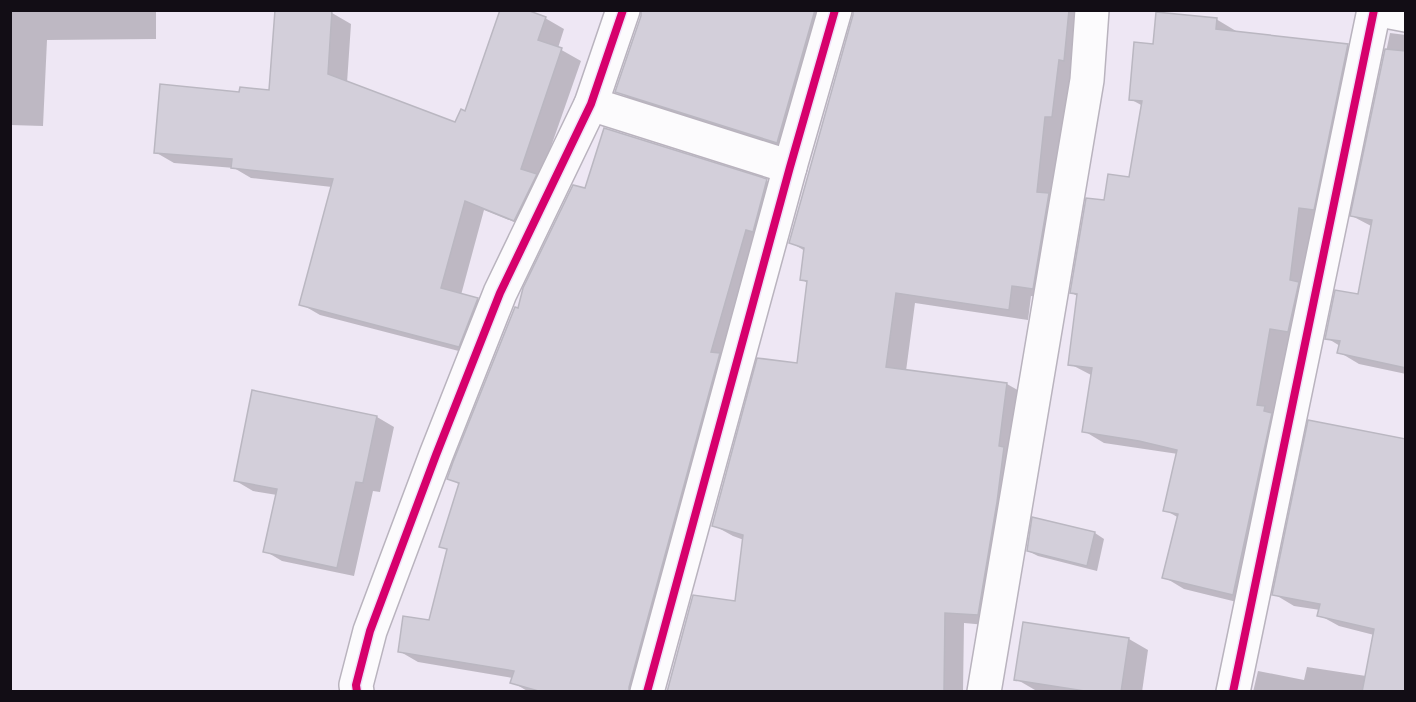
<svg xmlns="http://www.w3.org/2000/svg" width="1416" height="702" font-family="'PT Sans Narrow',sans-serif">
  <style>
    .shadow { fill: #0003 }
    .building { fill: #d3cfda; stroke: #bab7c1; stroke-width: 1.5 }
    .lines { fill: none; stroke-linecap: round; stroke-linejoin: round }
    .minor-casing { stroke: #b9b3be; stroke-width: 36 }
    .minor { stroke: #fcfbfd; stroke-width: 33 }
    .cycleway-casing { stroke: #eee1fa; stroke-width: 11 }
    .cycleway { stroke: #d6006c; stroke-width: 8 }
  </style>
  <rect width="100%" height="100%" fill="#eee7f4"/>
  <!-- shadow -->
  <g class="shadow">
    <polygon points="10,10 156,10 156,39 47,40 43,126 10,125"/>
    <polygon points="302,10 332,13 351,24 347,83 456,124 545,18 564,29 558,48 581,61 540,178 534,230 484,210 461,295 477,299 496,310 478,356 320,315 301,304 332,187 251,178 234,168 174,163 155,152 241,93 271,92"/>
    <polygon points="643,10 839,10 796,153 636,102 617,91 642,16"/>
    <polygon points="855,10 1089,11 1052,299 1031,296 1028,320 915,303 906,371 1007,384 1026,395 997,626 964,623 963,692 668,692 736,602 744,540 733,536 713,525 798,365 809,284 801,279 805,251 790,242"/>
    <polygon points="1216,19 1236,31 1236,33 1347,46 1367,57 1253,606 1184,589 1164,577 1179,518 1165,510 1178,454 1104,443 1084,431 1093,376 1070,364 1079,297 1072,293 1105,202 1130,179 1143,106 1130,99 1154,46"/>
    <polygon points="1390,33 1406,35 1406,374 1359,364 1339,352 1340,346 1327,338 1360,296 1373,227 1352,216"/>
    <polygon points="605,130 767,181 786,192 650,692 529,692 512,682 513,678 418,662 399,651 430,622 448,550 441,546 460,485 449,478 519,310 586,190"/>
    <polygon points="253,392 377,417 394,427 380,492 373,491 354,576 282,561 265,551 277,495 253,491 236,481"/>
    <polygon points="1406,441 1406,692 1253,692 1258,671 1304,680 1307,667 1366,676 1374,635 1339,626 1319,615 1320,610 1294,606 1274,594"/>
    <polygon points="1095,533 1104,539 1097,571 1038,556 1028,551"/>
    <polygon points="1129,639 1148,650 1142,692 1045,692 1035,690 1016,679"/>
  </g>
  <!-- building -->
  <g class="building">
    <polygon points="275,10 332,10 328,74 455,122 461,109 465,111 500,10 527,10 546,17 538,40 562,48 521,169 537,174 514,221 465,201 441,288 478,298 459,347 299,305 333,179 231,168 232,159 154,153 160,84 239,92 240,87 269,90"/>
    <polygon points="641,10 815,10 777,143 615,92 641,16"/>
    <polygon points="853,10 1069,10 1064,61 1059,60 1052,117 1045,117 1037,192 1049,193 1033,289 1012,286 1009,310 896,293 886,367 1007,383 999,446 1004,447 997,502 978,615 945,613 944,692 667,692 693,595 735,601 743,535 712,526 757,358 797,363 807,281 800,280 804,248 789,243 853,15"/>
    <polygon points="1156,12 1217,18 1216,29 1348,44 1314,210 1299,208 1290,280 1299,282 1288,332 1270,329 1257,405 1265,406 1264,411 1272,413 1233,595 1162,578 1178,514 1163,511 1177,450 1139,441 1082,432 1092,368 1068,365 1077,294 1070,293 1086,198 1104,200 1108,174 1129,177 1142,101 1129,100 1134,42 1153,44"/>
    <polygon points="1385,49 1406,51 1406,368 1337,353 1340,341 1325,339 1335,290 1358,294 1372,220 1350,216"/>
    <polygon points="604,128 767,179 753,232 746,230 711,352 720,353 629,687 629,692 542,692 510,683 514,671 398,652 403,616 429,620 447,549 439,547 459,483 447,479 453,462 515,307 518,308 523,288 573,185 585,188"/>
    <polygon points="252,390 377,416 363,483 356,482 337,568 263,552 277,489 234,481"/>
    <polygon points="1308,420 1406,439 1406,692 1362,692 1374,629 1317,616 1320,604 1272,595"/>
    <polygon points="1032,517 1095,532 1087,566 1027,551"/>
    <polygon points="1023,622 1129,638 1121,692 1091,692 1014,680"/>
  </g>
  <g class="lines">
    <defs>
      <g id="minor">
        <polyline points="1380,10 1406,15"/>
        <polyline points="591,104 790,167"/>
        <polyline points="357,692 356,685 370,631 436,455 500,293 591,104 623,10"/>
        <polyline points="647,692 790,167 835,10"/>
        <polyline points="984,692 1087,80 1092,10"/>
        <polyline points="1233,692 1374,10"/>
      </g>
    </defs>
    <!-- minor casing -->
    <use href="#minor" class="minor-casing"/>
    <!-- minor -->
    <use href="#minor" class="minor"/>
    <defs>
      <g id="cycleway">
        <polyline points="357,692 356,685 370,631 436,455 500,293 591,104 623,10"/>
        <polyline points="647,692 790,167 835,10"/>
        <polyline points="1233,692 1374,10"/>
      </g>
    </defs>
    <!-- cycleway casing -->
    <use href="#cycleway" class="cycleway-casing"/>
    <!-- cycleway -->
    <use href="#cycleway" class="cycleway"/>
  </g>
  <!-- border -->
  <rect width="1416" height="702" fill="none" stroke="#120d15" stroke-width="24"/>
</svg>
